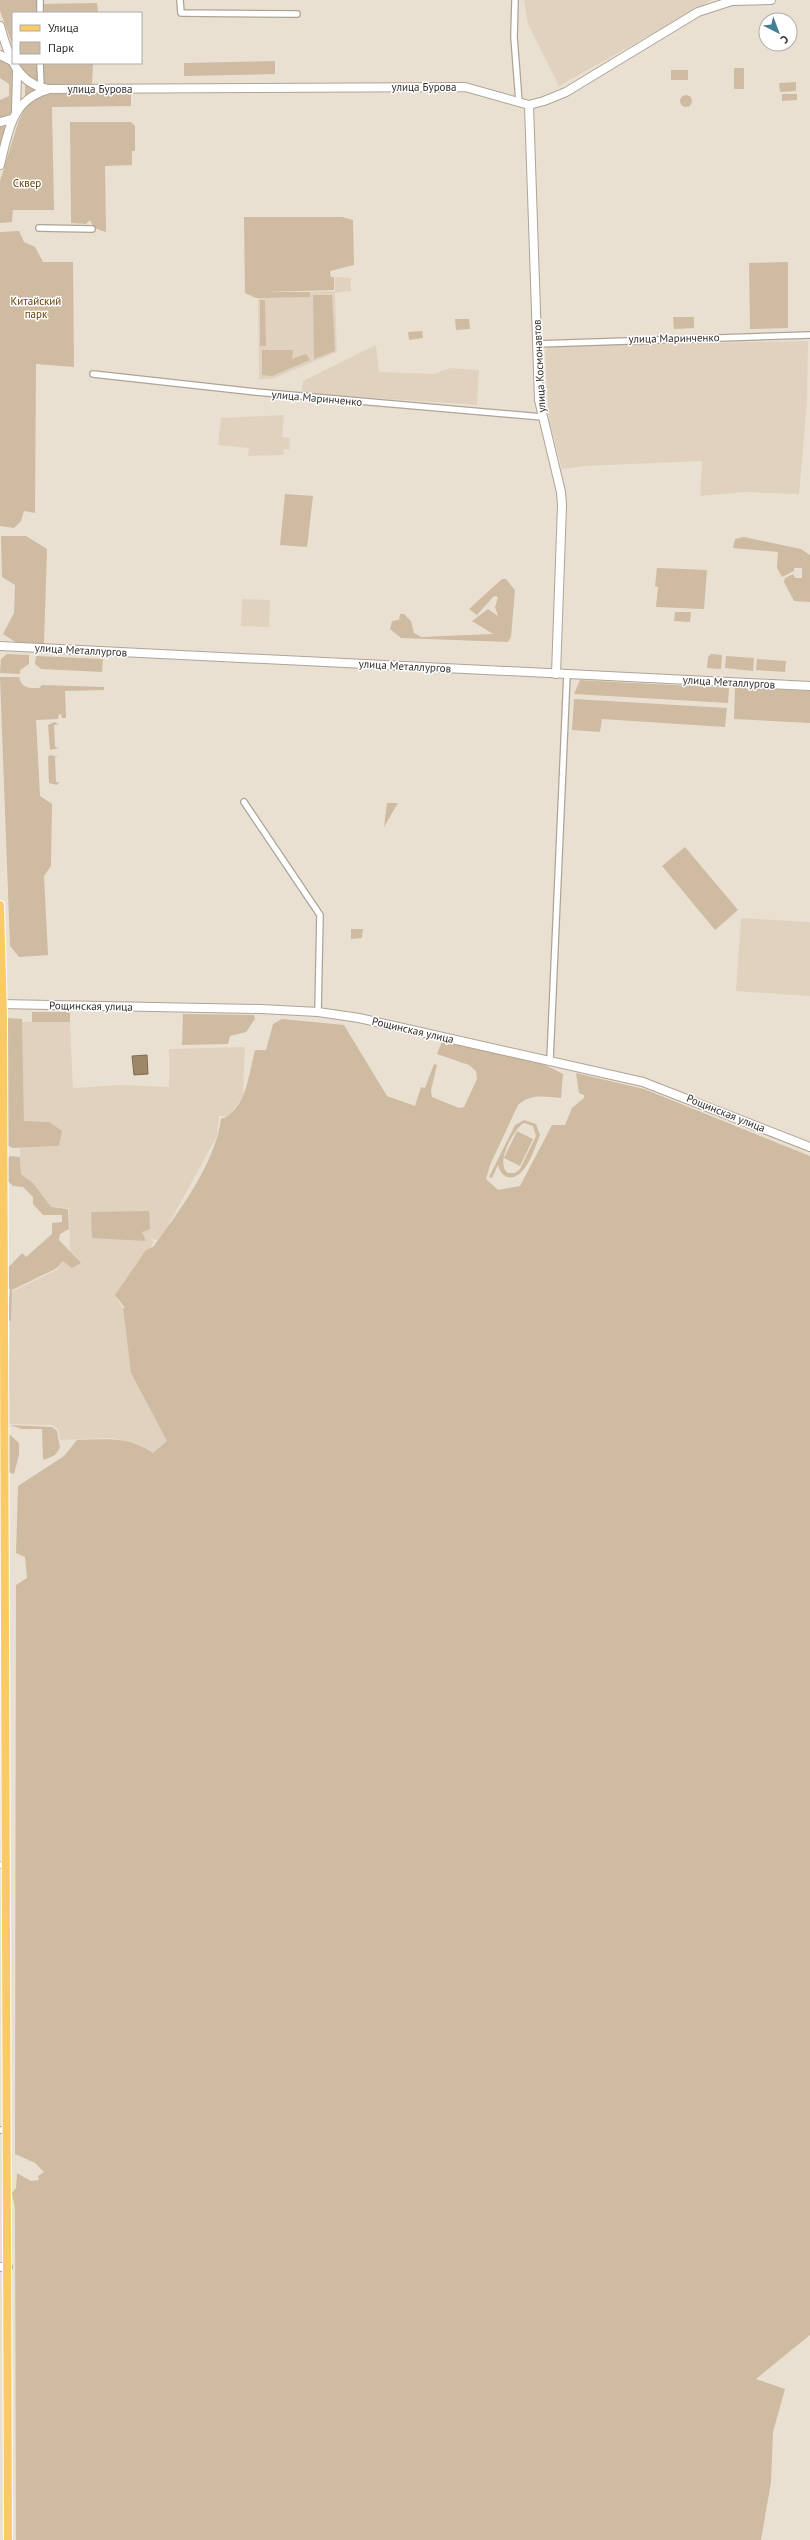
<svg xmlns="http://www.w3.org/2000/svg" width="810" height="2540" font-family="'PT Sans',sans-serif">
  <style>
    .built { fill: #e0d2bf }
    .green { fill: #cebba2; fill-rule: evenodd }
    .water { fill: #9d8768; stroke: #7d6c55 }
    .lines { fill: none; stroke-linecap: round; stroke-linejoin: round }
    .street-casing { stroke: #ada497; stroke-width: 8 }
    .secondary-casing { stroke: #ada497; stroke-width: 10 }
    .primary-casing { stroke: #fff; stroke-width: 10 }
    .street { stroke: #fff; stroke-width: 5.5 }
    .secondary { stroke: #fff; stroke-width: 8 }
    .primary { stroke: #faca67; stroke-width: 8 }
    .labels { text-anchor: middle; stroke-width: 3; stroke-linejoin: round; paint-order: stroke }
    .street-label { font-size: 11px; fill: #322e29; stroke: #fff }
    .park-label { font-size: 11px; fill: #644309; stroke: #fff }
  </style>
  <rect width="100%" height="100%" fill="#eae0d2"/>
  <!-- built -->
  <g class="built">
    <polygon points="524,0 712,0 559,86 528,24"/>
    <polygon points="335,277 351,278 351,291 335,293 337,352 272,379 259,379 258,293 335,291"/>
    <polygon points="808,341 807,402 799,494 745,492 700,496 702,461 584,466 562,469 549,419 545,351 549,346"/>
    <polygon points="376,345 379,372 433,374 450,368 479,370 477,405 301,393 303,381"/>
    <polygon points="284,415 282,437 290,438 289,450 284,449 283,455 248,456 249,448 218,445 221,418"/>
    <polygon points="242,599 270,600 269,627 241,626"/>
    <polygon points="741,918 810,922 810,996 736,991"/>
    <polygon points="22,1022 70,1022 73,1088 121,1085 169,1087 169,1049 245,1047 243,1096 230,1116 219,1116 217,1136 160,1240 151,1239 154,1242 117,1299 123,1308 131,1373 167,1441 153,1453 142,1445 112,1438 60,1440 58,1429 52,1425 7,1424 11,1292 58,1269 70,1250 69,1208 51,1207 34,1184 21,1174 20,1148 59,1146 49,1122 24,1121"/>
  </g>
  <!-- green -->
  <g class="green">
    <polygon points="0,0 38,0 39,4 97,3 98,13 13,13 13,46 0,11"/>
    <path d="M0,58l11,7c6,14 7,38 -1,51l-10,3v-19l9,-4v-12l-9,-6z"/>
    <polygon points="275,61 275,74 184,76 184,63"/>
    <path d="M19,63l74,1 -1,21c-25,0 -60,7 -73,-22z"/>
    <rect x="734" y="68" width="10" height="21"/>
    <rect x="671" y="70" width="17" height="10"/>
    <polygon points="25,82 37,90 25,98"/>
    <polygon points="796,82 796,91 780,92 779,83"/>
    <polygon points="131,93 131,106 52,107 54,210 13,210 12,222 0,223 0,181 19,120 28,103 46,94"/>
    <polygon points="782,94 797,94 797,100 782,101"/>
    <circle cx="686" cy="101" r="6"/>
    <polygon points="70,122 131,122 135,126 135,151 132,151 132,165 105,166 106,232 94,228 90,220 86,224 71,223"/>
    <polygon points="0,125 7,125 0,156"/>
    <polygon points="244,217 342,217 353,220 354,265 330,271 331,277 334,277 334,290 265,292 310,292 310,297 256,298 245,293"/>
    <polygon points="19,231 24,242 35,247 43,262 73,262 74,367 36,364 35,513 24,511 21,521 14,528 0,526 0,232"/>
    <polygon points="788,262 788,328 750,329 749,263"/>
    <polygon points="313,295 332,295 335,351 314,359"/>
    <polygon points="260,300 265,300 266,346 260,346"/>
    <polygon points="673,317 694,317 694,328 674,329"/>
    <polygon points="455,319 469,319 470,329 456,330"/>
    <polygon points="422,331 423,338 409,340 408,332"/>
    <polygon points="262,350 293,350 292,359 306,354 310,360 272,376 262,375"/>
    <polygon points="285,494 313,496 307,547 280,545"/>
    <polygon points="1,536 26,536 47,549 44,644 17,643 3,634 14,613 15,585 2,577"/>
    <polygon points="744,537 801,549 810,555 810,602 794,601 784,582 785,578 793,574 795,578 802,578 802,568 794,568 794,571 782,577 777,568 778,552 733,548 735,539"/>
    <polygon points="657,568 707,570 704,609 656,607 658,587 655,586"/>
    <polygon points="502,579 506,579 515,590 511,637 508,642 401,638 390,629 392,621 399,620 400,614 404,614 411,621 414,633 421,637 493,634 472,621 488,609 498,616 495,607 498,597 494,596 477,615 469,609"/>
    <polygon points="675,612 691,612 690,622 674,621"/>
    <polygon points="7,654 29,655 29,664 20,670 20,674 0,673 1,659"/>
    <polygon points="711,654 722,655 721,669 707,668 708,657"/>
    <polygon points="36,656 103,659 102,672 41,669 35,664"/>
    <polygon points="726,656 754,658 753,671 725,668"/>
    <polygon points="757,659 786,661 785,672 756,670"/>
    <path d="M0,677h19c3,12 10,11 20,11l3,-3 62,2v3l-39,1 1,27h-4l-1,-4h-2l-1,5 -22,1 4,76 12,8 -1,62 -7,10 4,79 -29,2 -9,-11z"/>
    <polygon points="580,680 729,688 728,703 574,694"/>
    <polygon points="735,687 810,691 810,723 734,719"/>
    <polygon points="574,699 727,708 725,727 602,719 600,732 572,730"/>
    <polygon points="54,722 59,724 54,725 55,747 59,748 50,750 48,725"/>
    <polygon points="50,755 59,757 55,757 56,782 59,782 57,785 49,783 48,757"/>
    <polygon points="387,803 398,803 384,827"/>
    <polygon points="685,847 738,910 715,930 662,866"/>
    <polygon points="351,929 363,929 362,938 351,939"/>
    <rect x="32" y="1012" width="38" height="10"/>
    <polygon points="183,1014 254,1015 255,1019 246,1032 230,1036 228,1044 182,1045"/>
    <polygon points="8,1018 22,1019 24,1121 49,1122 62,1131 59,1146 13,1148 6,1145"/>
    <path d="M282,1019l62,6 43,71 28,10 6,-19 4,1 9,-24 3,1 -6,25 1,7 27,11 5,-1 13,-28 -1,-8 -7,-6 -32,-11 5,-13 97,21 24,12 -2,24c-16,-1 -30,-5 -43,7l-28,60 -4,14 12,11 22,-4 32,-61h13l7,-17 12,-10v-3l-5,-2 -3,-20 68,16 166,67v1179l-54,44 29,10 -12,43 -2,50 -10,58h-745l-1,-332 -3,-15 4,-5 1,-15 14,8 8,-1 -1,-4 6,-4 -9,-9 -20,-9 1,-569 11,-7 -2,-21 -9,-4 2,-67 46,-30 13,-16c27,-1 54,-4 76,13l14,-12 -36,-68 -8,-65h2l-10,-13 31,-45 7,-3c25,-34 63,-85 68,-128 25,-8 28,-46 34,-69h11l7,-26z"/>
    <path d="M524,1120l12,4 4,11c-5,12 -15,47 -33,42 -5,-2 -8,-7 -9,-12l-6,13 -3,-1 26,-52zM524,1123l9,3 3,10 -16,33 -5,4h-7c-14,-9 7,-46 16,-50z"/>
    <polygon points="517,1131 533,1139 520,1166 504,1158"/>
    <polygon points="10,1156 20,1157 21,1174 34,1184 51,1207 68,1209 69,1229 60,1234 59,1240 81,1263 72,1268 63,1261 57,1268 12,1290 11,1322 7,1318 10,1290 6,1283 5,1271 22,1253 26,1257 52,1234 52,1223 62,1222 62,1215 43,1215 33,1204 33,1197 23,1187 13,1186 6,1179 6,1160"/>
    <polygon points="149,1211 150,1229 142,1232 146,1241 92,1238 91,1212"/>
    <polygon points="10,1425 52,1427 57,1431 60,1448 55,1455 44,1460 43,1458 42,1429 22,1429"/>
    <polygon points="8,1433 19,1443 19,1455 14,1474 8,1472"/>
  </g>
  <!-- water -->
  <polygon class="water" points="147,1055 148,1074 134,1075 132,1056"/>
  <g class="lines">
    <defs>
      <g id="street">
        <polyline points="40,0 40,13"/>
        <polyline points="180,0 181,13 297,14"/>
        <polyline points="515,0 514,37 519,102"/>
        <polyline points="40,63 41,88"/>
        <polyline points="39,228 92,229"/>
        <polyline points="537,344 810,335"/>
        <polyline points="93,374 256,392 542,417"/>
        <polyline points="244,802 320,915 318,1012"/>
        <polyline points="550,1060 567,674"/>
        <polyline points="0,1865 1,1865"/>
        <polyline points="0,2130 2,2130"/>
      </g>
      <g id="secondary">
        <path d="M0,26c8,27 15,57 48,63l417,-2 64,18 15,-4 22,-9 132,-80 34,-11 39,-1"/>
        <polyline points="0,55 12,61"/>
        <polyline points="529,105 539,400 561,492 562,505 556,674"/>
        <polyline points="16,110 17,72"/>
        <polyline points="0,122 12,119"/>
        <path d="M0,165c8,-32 11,-65 47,-75"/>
        <polyline points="0,646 810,686"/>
        <polyline points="0,1004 261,1009 318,1012 359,1018 643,1082 810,1147"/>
        <polyline points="0,2267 8,2267"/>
      </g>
      <polyline id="primary" points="0,905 3,1016 8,2540"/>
    </defs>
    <!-- street casing -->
    <use href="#street" class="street-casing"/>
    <!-- secondary casing -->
    <use href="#secondary" class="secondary-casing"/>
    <!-- primary casing -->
    <use href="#primary" class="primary-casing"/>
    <!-- street -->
    <use href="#street" class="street"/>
    <!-- secondary -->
    <use href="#secondary" class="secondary"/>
    <!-- primary -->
    <use href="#primary" class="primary"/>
  </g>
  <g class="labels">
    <!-- street labels -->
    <g class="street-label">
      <text x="424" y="91">улица Бурова</text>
      <text x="100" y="93">улица Бурова</text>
      <text transform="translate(674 338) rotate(-1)" y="4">улица Маринченко</text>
      <text transform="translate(539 366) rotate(-93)" y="4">улица Космонавтов</text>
      <text transform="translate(317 398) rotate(5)" y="4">улица Маринченко</text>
      <text transform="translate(81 650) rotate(3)" y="4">улица Металлургов</text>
      <text transform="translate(405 666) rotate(3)" y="4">улица Металлургов</text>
      <text transform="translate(729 682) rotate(3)" y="4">улица Металлургов</text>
      <text transform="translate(91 1006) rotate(1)" y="4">Рощинская улица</text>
      <text transform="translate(413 1030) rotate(13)" y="4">Рощинская улица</text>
      <text transform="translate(726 1113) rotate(22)" y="4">Рощинская улица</text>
    </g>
    <!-- park labels -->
    <g class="park-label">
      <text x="27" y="187">Сквер</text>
      <text x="36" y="305">Китайский<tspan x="36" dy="13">парк</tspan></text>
    </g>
  </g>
  <!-- legend -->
  <rect x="12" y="12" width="130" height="52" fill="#ffffff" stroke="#adaba9"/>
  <rect x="20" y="25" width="20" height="6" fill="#faca67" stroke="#adaba9"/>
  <text x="48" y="32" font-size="12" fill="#322e29">Улица</text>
  <rect x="20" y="42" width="20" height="12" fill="#cebba2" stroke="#adaba9"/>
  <text x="48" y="52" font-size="12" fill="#322e29">Парк</text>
  <!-- north arrow -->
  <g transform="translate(778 32) rotate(138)"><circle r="19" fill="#ffffff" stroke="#adaba9"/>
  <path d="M0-3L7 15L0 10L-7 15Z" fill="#437f96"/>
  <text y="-6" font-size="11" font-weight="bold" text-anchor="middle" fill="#322e29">С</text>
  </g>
</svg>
